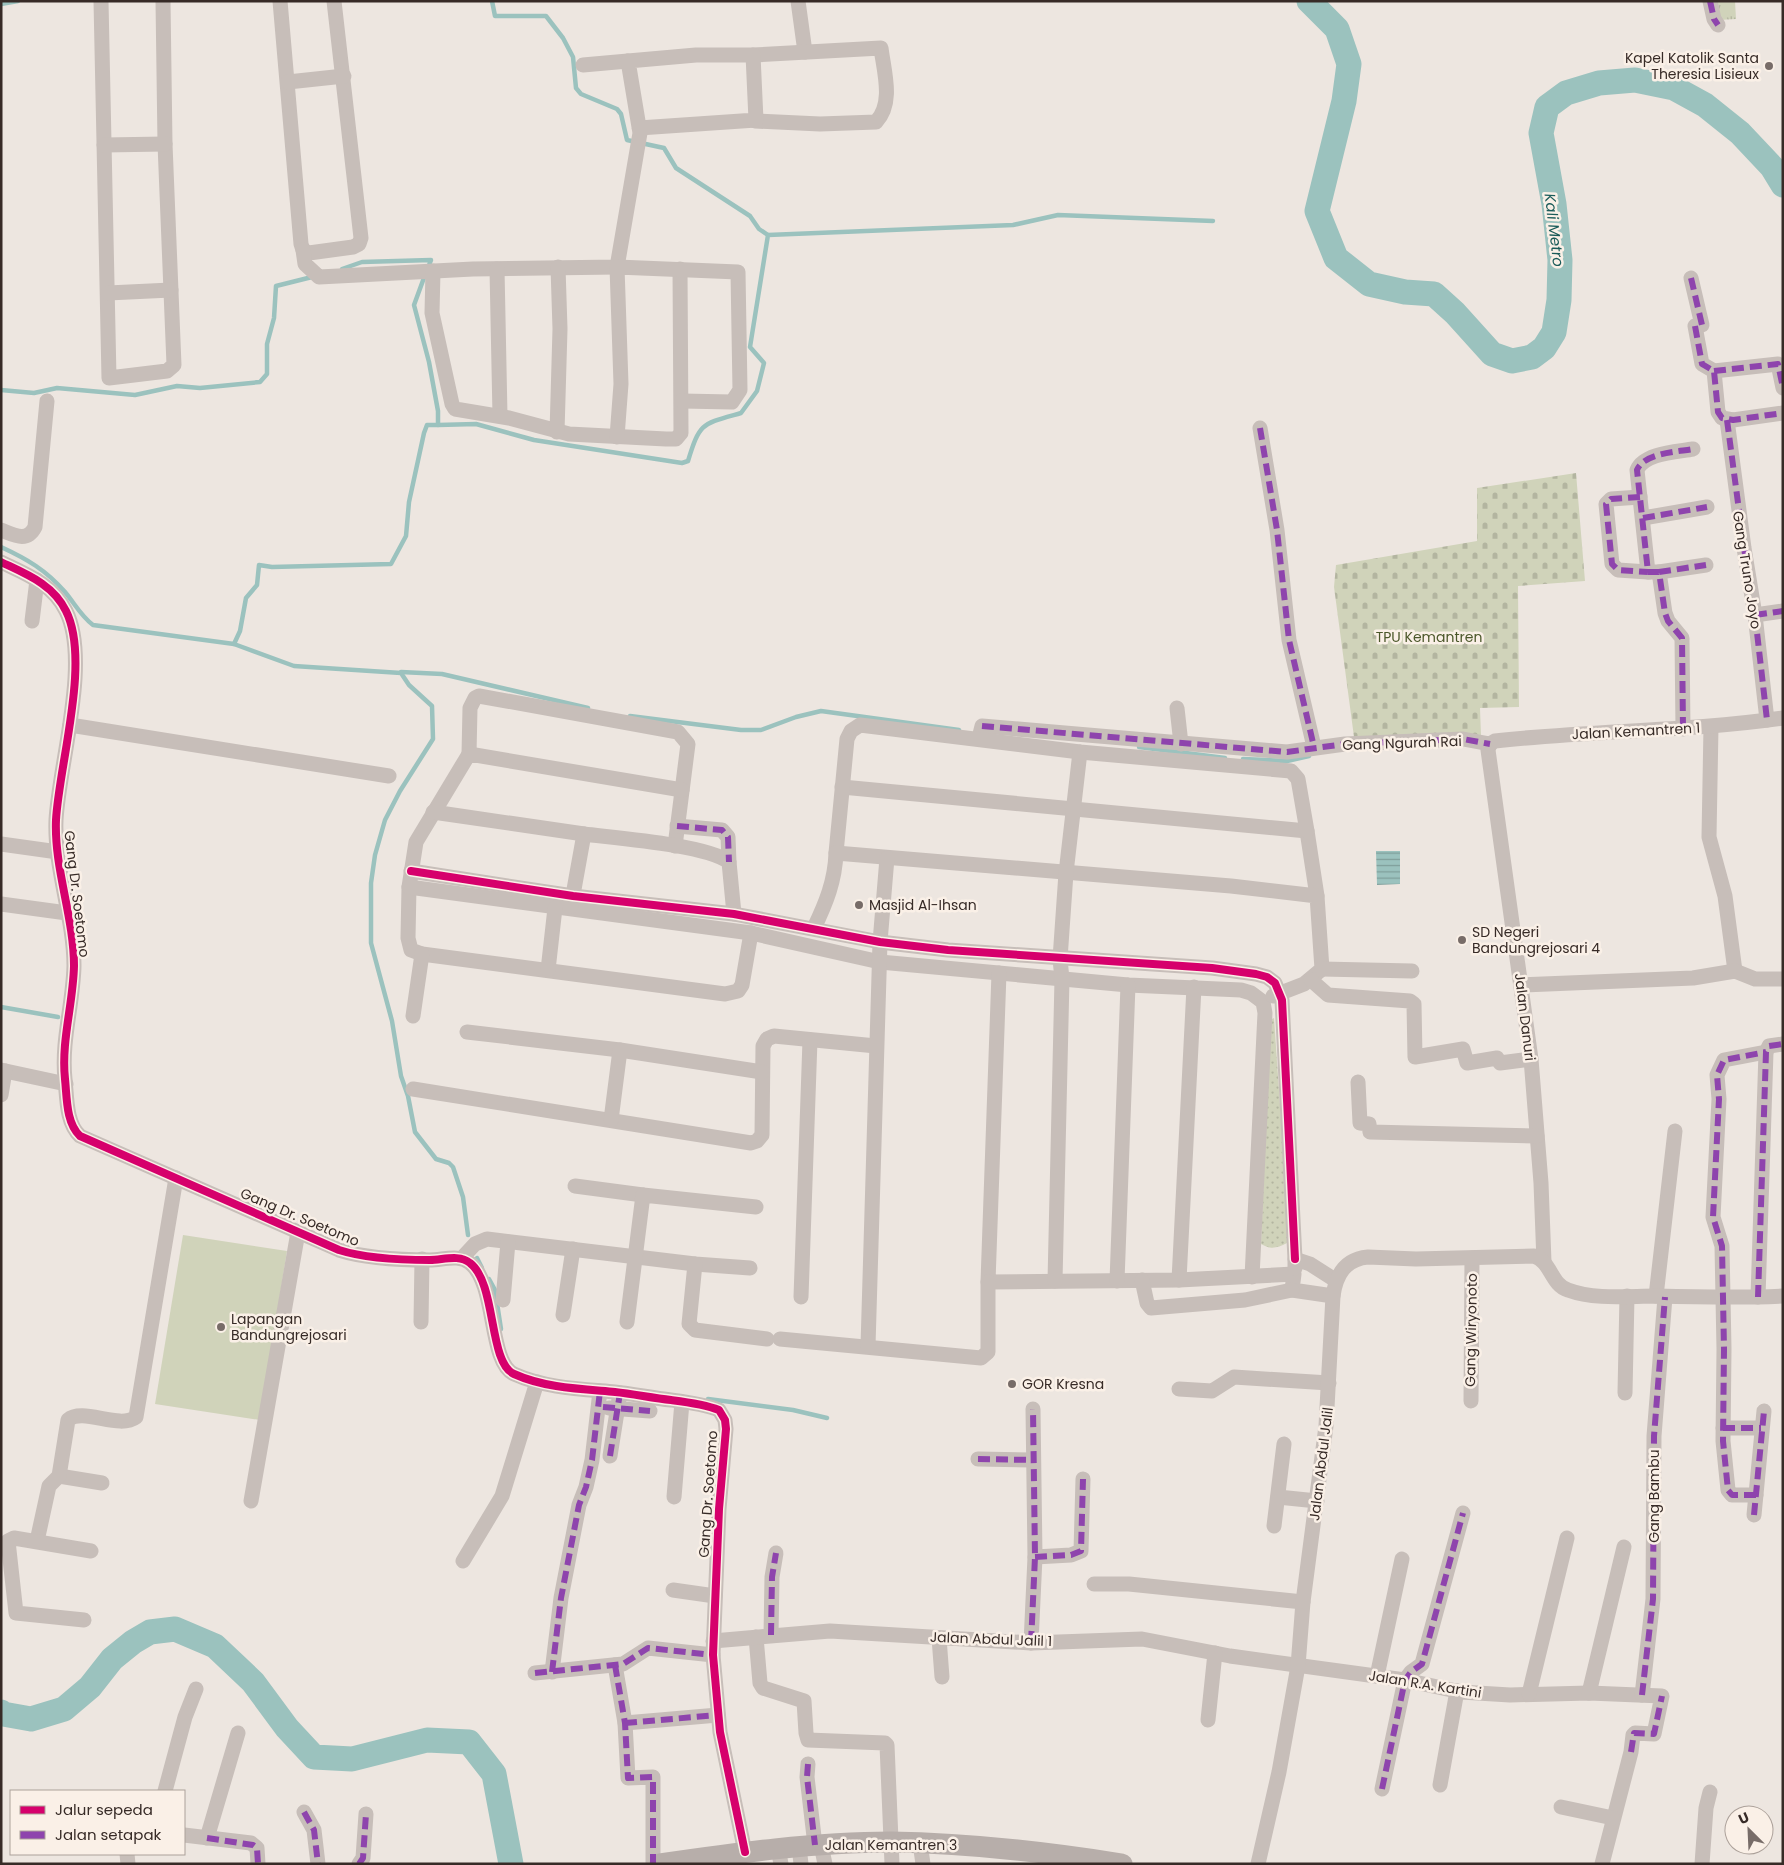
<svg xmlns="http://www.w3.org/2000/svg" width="1784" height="1865" font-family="Poppins,sans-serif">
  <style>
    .grass { fill: #d0d3ba }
    .cemetery { fill: url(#cemetery-stones) }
    .park { fill: url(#park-tufts) }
    .garden { fill: url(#garden-dots) }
    .water { fill: url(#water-rules) }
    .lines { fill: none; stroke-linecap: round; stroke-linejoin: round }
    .stream { stroke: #9bc2be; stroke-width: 4.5 }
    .river { stroke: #9bc2be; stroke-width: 25 }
    .street { stroke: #c7beb9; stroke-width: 15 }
    .secondary { stroke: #b7aeaa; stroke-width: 21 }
    .quiet { stroke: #8e44ad; stroke-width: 6; stroke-dasharray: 12 6; stroke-linecap: butt }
    .cycleway-casing { stroke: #faf0e7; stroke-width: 11 }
    .cycleway { stroke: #d6006c; stroke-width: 8 }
    .poi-dot { fill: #776c68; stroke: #faf0e7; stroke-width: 2 }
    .labels { text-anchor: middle; stroke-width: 5; stroke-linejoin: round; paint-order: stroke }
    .poi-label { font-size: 14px; fill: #372b27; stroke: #faf0e7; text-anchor: start }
    .street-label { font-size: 14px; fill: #372b27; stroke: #faf0e7 }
    .park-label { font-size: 14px; fill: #4b572a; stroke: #faf0e7 }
    .water-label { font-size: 15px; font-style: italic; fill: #1a5b59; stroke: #faf0e7 }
  </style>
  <defs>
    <pattern id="cemetery-stones" width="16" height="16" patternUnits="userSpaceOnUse" patternTransform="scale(1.25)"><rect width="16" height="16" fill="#d0d3ba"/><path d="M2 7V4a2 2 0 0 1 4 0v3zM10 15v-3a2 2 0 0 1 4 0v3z" fill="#b3b5a0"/></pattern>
    <pattern id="park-tufts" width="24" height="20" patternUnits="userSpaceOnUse" patternTransform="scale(1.25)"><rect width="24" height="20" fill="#d0d3ba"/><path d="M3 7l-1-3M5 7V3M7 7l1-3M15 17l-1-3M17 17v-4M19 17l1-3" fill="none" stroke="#b3b5a0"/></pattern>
    <pattern id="garden-dots" width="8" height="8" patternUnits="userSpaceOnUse" patternTransform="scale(1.25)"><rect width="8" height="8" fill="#d0d3ba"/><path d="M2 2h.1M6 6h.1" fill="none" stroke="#b3b5a0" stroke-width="1.8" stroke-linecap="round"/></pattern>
    <pattern id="water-rules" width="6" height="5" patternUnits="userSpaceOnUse" patternTransform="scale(1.25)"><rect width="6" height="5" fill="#9bc2be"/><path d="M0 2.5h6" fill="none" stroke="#7f9e9a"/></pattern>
  </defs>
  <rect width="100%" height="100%" fill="#ede6e0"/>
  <!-- grass -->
  <polygon class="grass" points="183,1235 287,1251 260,1420 155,1404"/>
  <!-- cemetery -->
  <polygon class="cemetery" points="1576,473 1585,581 1518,586 1519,707 1480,708 1481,736 1354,737 1334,587 1336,565 1477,541 1477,488"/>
  <!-- park -->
  <polygon class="park" points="1717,1 1735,1 1736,19 1719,20"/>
  <!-- garden -->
  <path class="garden" d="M1274,1018l15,218 -2,7c-10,5 -16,7 -26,1l9,-224z"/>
  <!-- water -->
  <polygon class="water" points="1376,851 1400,851 1400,884 1377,885"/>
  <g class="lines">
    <!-- stream -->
    <g class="stream">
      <polyline points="492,1 495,16 546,16 563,38 573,57 576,88 581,94 617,109 621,114 627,140 664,148 676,168 750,216 759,229 768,235"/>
      <polyline points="1,4 18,1"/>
      <polyline points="342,269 362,262 431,260 428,268"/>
      <path d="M425,275l-11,30 15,57 9,49v14l38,-1 58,16 148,23 6,-2c12,-39 14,-37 53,-48l16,-22 7,-28 -14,-16 18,-112 245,-10 45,-10 155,6"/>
      <polyline points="1,390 34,393 57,388 135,395 177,386 200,388 260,382 267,374 267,344 274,318 276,286 312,277"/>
      <path d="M1,547c26,12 45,23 64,45 10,12 16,24 28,33l141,19 60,22 107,7 8,12 23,21 1,33 -33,52 -15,29 -10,35 -4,28v60l21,78 9,55 7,20 7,36 21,27 13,4 4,4 10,30 5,38"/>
      <polyline points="234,644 240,631 246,598 257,585 259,565 272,567 391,564 406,536 409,502 424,433 427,425 438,425"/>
      <polyline points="401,672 442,674 588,708"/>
      <polyline points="630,716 741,730 761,730 796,717 821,711 959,730"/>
      <polyline points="1139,747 1225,758"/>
      <polyline points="1243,759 1287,761 1309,756"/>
      <polyline points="1,1007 58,1017"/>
      <polyline points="477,1258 482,1268"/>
      <polyline points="489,1279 495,1290 501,1329"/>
      <polyline points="708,1399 793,1410 827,1418"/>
    </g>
    <!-- river -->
    <g class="river">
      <polyline points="1309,1 1337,29 1349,64 1344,101 1317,211 1336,258 1369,284 1405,292 1434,294 1455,313 1492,354 1512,361 1532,357 1544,348 1554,332 1559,300 1560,260 1554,204 1541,133 1547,107 1566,93 1599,83 1635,80 1674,88 1705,105 1740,133 1772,167 1783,185"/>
      <polyline points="1,1712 3,1714 31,1719 64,1709 90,1687 112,1659 133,1642 150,1632 175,1629 215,1646 253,1682 287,1728 314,1757 352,1759 427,1740 469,1742 494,1774 511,1864"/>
    </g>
    <!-- street -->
    <g class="street">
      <polyline points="101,1 109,378 167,371 174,365 165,144 163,1"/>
      <polyline points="280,1 301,244 303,250 309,253 353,247 359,244 361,238 334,1"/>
      <polyline points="798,1 805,52"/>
      <polyline points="1710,1 1714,19 1718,25"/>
      <path d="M753,55l128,-7c3,24 13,55 -5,74l-56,2 -65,-3"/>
      <polyline points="583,65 628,61"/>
      <polyline points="288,82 344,76"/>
      <polyline points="104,145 165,144"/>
      <polyline points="303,250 305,264 319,277 473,269 617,267 640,133 628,61 696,55 753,55 756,120 639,128"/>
      <polyline points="497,269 500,416"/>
      <polyline points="433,271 432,313 452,404 455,409 509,418 569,434 666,439 676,439 681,433 680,269"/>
      <polyline points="1691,278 1702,325"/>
      <polyline points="108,293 171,290"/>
      <polyline points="1695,326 1702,364 1714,371 1718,412 1722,418 1733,420 1783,413"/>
      <polyline points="1714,371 1778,364 1783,388"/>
      <polyline points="1727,420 1744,548 1755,615 1767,720"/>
      <polyline points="1260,428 1277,530 1289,640 1314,747"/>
      <polyline points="557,432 560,329 558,267"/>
      <polyline points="617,437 621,384 617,267 738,272 740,390 732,402 682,401"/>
      <polyline points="1640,497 1611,499 1606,504 1612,564 1618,570 1648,572"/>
      <polyline points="1643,518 1707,507"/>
      <path d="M1,530c13,5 26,13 34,-3l12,-126"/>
      <path d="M1,562c25,12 52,22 65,49 25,50 -7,153 -10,209 -2,49 18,97 18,146 -1,39 -13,75 -9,113 2,19 1,44 15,57l259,114c28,9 62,10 91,10 13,0 29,-6 40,3 27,21 18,99 44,111 31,14 67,15 101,18 19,2 37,6 56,8 16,2 33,4 48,10l6,10 1,9 -7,80 -6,146 7,77 25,120"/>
      <polyline points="1659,572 1706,565"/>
      <polyline points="1755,615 1783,611"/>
      <polyline points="32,621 37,580"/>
      <polyline points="1177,708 1181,744"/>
      <polyline points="70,725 389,776"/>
      <polyline points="1711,727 1709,837 1725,896 1735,971"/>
      <path d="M1683,729l-1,-91 -14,-17 -3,-8 -6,-41h-11l-11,-102c7,-17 39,-18 56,-21"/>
      <polyline points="979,738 982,726 1287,752 1345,744 1463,739 1490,744"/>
      <polyline points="1490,744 1488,750 1531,1059 1541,1183 1544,1262"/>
      <path d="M1490,744l5,-3c96,-11 192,-9 288,-23"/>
      <polyline points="469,754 470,708 475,698 479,696 678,732 688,744 675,846"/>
      <polyline points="842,787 1307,831 1317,896"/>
      <polyline points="682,790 469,754 416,842 409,887 408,938 411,950 422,954 725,994 738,991 742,985 751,933"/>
      <polyline points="433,812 584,834"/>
      <polyline points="677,826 722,830 728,837 729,862"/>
      <polyline points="1,844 58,852"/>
      <polyline points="836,853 847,739 851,731 860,725 1080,752 1291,771 1298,779 1307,831"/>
      <polyline points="411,871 573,896 734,914 880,942 948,950 1212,968 1256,974 1267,977 1275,983 1282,1000 1295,1259"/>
      <polyline points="409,887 751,933 880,962 1128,985 1241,990 1251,993 1263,1002 1265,1013 1252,1277"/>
      <polyline points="1,904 67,913"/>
      <path d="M571,906l13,-72c32,4 123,11 145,28l5,52"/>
      <path d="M814,928c12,-25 21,-47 22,-75l395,33 86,10 5,73 -18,15 -31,12"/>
      <polyline points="1322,969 1412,971"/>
      <polyline points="548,970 555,908"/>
      <polyline points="999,973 988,1282 1179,1280 1294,1274 1292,1290 1333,1296"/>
      <polyline points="1311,980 1328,995 1410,1001 1414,1004 1415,1057 1463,1049 1467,1063 1497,1058 1500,1063 1531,1059"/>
      <polyline points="1521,985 1693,978 1735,971 1755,979 1783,979"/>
      <polyline points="413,1016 422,954"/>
      <polyline points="467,1032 620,1050"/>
      <polyline points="1,1070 66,1084"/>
      <polyline points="1358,1082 1360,1123 1369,1124 1370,1132 1537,1136"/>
      <polyline points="413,1089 751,1143 757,1141 762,1135 763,1046 767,1039 774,1036 876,1046"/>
      <polyline points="1,1095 5,1071"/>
      <polyline points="611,1120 620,1050 762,1072"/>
      <polyline points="575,1186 643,1195"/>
      <polyline points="462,1258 475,1244 487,1239 695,1264 750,1268"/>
      <polyline points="695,1264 689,1324 695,1330 767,1339"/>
      <polyline points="1295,1268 1295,1259 1310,1264 1335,1280"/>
      <polyline points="1142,1280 1147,1303 1151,1308 1245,1300 1292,1290"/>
      <polyline points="1179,1280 1194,987"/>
      <polyline points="1055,1281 1062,979 1060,959 1066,873 1080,752"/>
      <polyline points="1117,1281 1128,985"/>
      <polyline points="1656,1296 1675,1131"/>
      <polyline points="801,1297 810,1040"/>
      <polyline points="1758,1297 1766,1052 1769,1046 1783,1044"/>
      <polyline points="503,1300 508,1242"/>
      <polyline points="563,1315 573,1249"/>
      <polyline points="421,1322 422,1259"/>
      <polyline points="627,1322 643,1195 756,1207"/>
      <polyline points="780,1339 981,1358 988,1352 988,1282"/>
      <polyline points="868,1346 880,942 887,858"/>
      <polyline points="1179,1389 1212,1391 1234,1377 1329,1383"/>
      <polyline points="1625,1393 1627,1296"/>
      <polyline points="1471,1401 1472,1258"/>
      <polyline points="609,1408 650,1411"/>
      <polyline points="1723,1428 1761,1428"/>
      <polyline points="610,1456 620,1393"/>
      <polyline points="978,1459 1033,1460"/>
      <polyline points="59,1476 102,1483"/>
      <polyline points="1756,1495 1732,1495 1728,1490 1723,1441 1724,1349 1722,1246 1713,1217 1719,1099 1717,1075 1724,1060 1766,1052"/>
      <polyline points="674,1497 682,1402"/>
      <polyline points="1278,1497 1317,1501"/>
      <polyline points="251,1501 298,1232"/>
      <polyline points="1754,1515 1764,1411"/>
      <polyline points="1274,1526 1284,1444"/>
      <path d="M37,1541l12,-55 10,-10 9,-56c15,-13 51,10 68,-3l40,-239"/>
      <polyline points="1035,1557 1071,1555 1081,1551 1083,1479"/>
      <polyline points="463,1561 502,1496 537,1382"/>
      <polyline points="1094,1584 1129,1584 1303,1602"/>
      <polyline points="673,1590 715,1596"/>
      <polyline points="84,1620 16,1613 8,1541 14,1538 91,1551"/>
      <polyline points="771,1635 772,1577 776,1553"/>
      <polyline points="756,1637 760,1683 763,1688 804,1701 806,1733 808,1740 885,1743 887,1745 892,1864"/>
      <polyline points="939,1638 942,1677"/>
      <polyline points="713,1641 830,1631 1031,1643 1142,1639 1230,1656 1405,1680 1461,1692 1510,1695 1589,1693 1662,1696 1654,1734 1635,1733 1633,1735 1631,1752 1602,1864"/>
      <polyline points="1031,1643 1035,1557 1033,1409"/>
      <polyline points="615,1665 625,1723 628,1778 653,1777 653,1864"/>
      <polyline points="552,1672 561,1598 579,1505 586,1487 592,1460 600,1391"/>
      <polyline points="535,1673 623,1664 648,1648 713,1655"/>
      <polyline points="1377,1676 1402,1559"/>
      <polyline points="1589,1693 1624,1547"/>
      <polyline points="1529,1694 1567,1538"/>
      <polyline points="1642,1695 1653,1599 1654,1436 1665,1297"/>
      <polyline points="1208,1720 1215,1653"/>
      <polyline points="625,1723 718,1715"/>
      <polyline points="808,1764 807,1777 815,1845"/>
      <polyline points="1440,1785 1457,1691"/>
      <polyline points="1382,1789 1405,1680 1411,1672 1422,1664 1463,1513"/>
      <polyline points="165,1791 185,1717 196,1689"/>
      <polyline points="1561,1807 1613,1818"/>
      <polyline points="304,1812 314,1830 318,1864"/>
      <polyline points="184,1835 251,1843 257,1848 258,1864"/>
      <polyline points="207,1838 238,1733"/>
      <polyline points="920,1843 923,1864"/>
      <polyline points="821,1845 825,1864"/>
      <polyline points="799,1846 801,1864"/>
      <polyline points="778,1848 781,1864"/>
      <polyline points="127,1854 128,1864"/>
      <polyline points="359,1864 363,1858 366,1814"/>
      <path d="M1258,1864l21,-92 19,-106 5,-64 23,-176 7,-130c3,-21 12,-37 35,-39l48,2 118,-3c17,5 17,29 34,34 27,10 60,6 88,6 42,1 84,2 127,0"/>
      <polyline points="1702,1864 1706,1808 1710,1792"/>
    </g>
    <!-- secondary -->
    <path class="secondary" d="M660,1864c77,-11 154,-22 231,-22 78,1 155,10 231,22"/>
    <!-- quiet -->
    <g class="quiet">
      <polyline points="1710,1 1714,19 1718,25"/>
      <polyline points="1691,278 1702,325"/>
      <polyline points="1695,326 1702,364 1714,371 1718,412 1722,418 1733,420 1783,413"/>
      <polyline points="1714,371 1778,364 1783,388"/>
      <polyline points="1727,420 1744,548 1755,615 1767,720"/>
      <polyline points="1260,428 1277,530 1289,640 1314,747"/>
      <polyline points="1640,497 1611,499 1606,504 1612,564 1618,570 1648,572"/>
      <polyline points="1643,518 1707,507"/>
      <polyline points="1659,572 1706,565"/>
      <polyline points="1755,615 1783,611"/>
      <polyline points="982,726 1287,752 1345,744 1463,739 1490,744"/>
      <path d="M1683,729l-1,-91 -14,-17 -3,-8 -6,-41h-11l-11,-102c7,-17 39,-18 56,-21"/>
      <polyline points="677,826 722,830 728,837 729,862"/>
      <polyline points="1758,1297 1766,1052 1769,1046 1783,1044"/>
      <polyline points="603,1407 650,1411"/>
      <polyline points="1723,1428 1761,1428"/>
      <polyline points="610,1456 620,1393"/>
      <polyline points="978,1459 1033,1460"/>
      <polyline points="1756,1495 1732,1495 1728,1490 1723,1441 1724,1349 1722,1246 1713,1217 1719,1099 1717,1075 1724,1060 1766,1052"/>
      <polyline points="1754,1515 1764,1411"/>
      <polyline points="1035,1557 1071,1555 1081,1551 1083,1479"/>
      <polyline points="771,1635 772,1577 776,1553"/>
      <polyline points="1031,1643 1035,1557 1033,1409"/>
      <polyline points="615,1665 625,1723 628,1778 653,1777 653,1864"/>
      <polyline points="552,1672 561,1598 579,1505 586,1487 592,1460 600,1391"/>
      <polyline points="535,1673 623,1664 648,1648 713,1655"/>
      <polyline points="1642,1695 1653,1599 1654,1436 1665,1297"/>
      <polyline points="625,1723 718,1715"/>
      <polyline points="1631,1752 1634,1733 1654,1734 1662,1696"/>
      <polyline points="808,1764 807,1777 815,1845"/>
      <polyline points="1382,1789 1405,1680 1411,1672 1422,1664 1463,1513"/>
      <polyline points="304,1812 314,1830 318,1864"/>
      <polyline points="207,1838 253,1845 257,1848 258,1864"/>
      <polyline points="359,1864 363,1858 366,1814"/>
    </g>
    <defs>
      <g id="cycleway">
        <path d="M1,562c25,12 52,22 65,49 25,50 -7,153 -10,209 -2,49 18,97 18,146 -1,39 -13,75 -9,113 2,19 1,44 15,57l259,114c28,9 62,10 91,10 13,0 29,-6 40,3 27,21 18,99 44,111 31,14 67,15 101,18 19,2 37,6 56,8 16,2 33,4 48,10l6,10 1,9 -7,80 -6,146 7,77 25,120"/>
        <polyline points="411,871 573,896 734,914 880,942 948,950 1212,968 1256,974 1267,977 1275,983 1282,1000 1295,1259"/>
      </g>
    </defs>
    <!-- cycleway casing -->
    <use href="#cycleway" class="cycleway-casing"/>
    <!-- cycleway -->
    <use href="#cycleway" class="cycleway"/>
  </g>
  <!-- markers -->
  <g class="poi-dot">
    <circle cx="1769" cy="66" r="5"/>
    <circle cx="859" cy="905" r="5"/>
    <circle cx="1462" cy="940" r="5"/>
    <circle cx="221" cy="1327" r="5"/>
    <circle cx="1012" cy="1384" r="5"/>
  </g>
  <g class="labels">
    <!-- poi labels -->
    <g class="poi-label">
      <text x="1759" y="63" text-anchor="end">Kapel Katolik Santa<tspan x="1759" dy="16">Theresia Lisieux</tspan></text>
      <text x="869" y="910">Masjid Al-Ihsan</text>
      <text x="1472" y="937">SD Negeri<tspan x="1472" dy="16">Bandungrejosari 4</tspan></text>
      <text x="231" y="1324">Lapangan<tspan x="231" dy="16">Bandungrejosari</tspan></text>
      <text x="1022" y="1389">GOR Kresna</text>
    </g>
    <!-- street labels -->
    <g class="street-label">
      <text transform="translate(1747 570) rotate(81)" y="5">Gang Truno Joyo</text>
      <text transform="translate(1636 731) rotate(-3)" y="5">Jalan Kemantren 1</text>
      <text transform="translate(1402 743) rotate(-2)" y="5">Gang Ngurah Rai</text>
      <text transform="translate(77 894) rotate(83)" y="5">Gang Dr. Soetomo</text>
      <text transform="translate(1525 1017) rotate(83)" y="5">Jalan Danuri</text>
      <text transform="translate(300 1217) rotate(23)" y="5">Gang Dr. Soetomo</text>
      <text transform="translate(1471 1330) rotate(-89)" y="5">Gang Wiryonoto</text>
      <text transform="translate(1321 1464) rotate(-83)" y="5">Jalan Abdul Jalil</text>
      <text transform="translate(708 1494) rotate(-86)" y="5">Gang Dr. Soetomo</text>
      <text transform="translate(1654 1496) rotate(-90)" y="5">Gang Bambu</text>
      <text transform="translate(991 1639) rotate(2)" y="5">Jalan Abdul Jalil 1</text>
      <text transform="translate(1425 1684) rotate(9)" y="5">Jalan R.A. Kartini</text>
      <text x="891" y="1850">Jalan Kemantren 3</text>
    </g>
    <!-- park labels -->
    <g class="park-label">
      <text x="1429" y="642">TPU Kemantren</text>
    </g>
    <!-- water labels -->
    <g class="water-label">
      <text transform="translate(1554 230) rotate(83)" y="5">Kali Metro</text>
    </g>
  </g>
  <!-- border -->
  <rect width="1784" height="1865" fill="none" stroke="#372b27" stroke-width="5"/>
  <!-- legend -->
  <rect x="10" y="1790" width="175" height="65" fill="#faf0e7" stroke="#aca19a"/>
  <rect x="20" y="1806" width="25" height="8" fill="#d6006c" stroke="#aca19a"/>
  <text x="55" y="1815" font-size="15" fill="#372b27">Jalur sepeda</text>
  <rect x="20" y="1831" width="25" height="8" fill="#8e44ad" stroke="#aca19a"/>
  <text x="55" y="1840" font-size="15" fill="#372b27">Jalan setapak</text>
  <!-- north arrow -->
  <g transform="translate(1749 1830) rotate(336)"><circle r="24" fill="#faf0e7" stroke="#aca19a"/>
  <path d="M0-4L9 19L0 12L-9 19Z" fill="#776c68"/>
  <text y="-8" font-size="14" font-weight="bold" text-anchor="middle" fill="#372b27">U</text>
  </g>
</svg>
